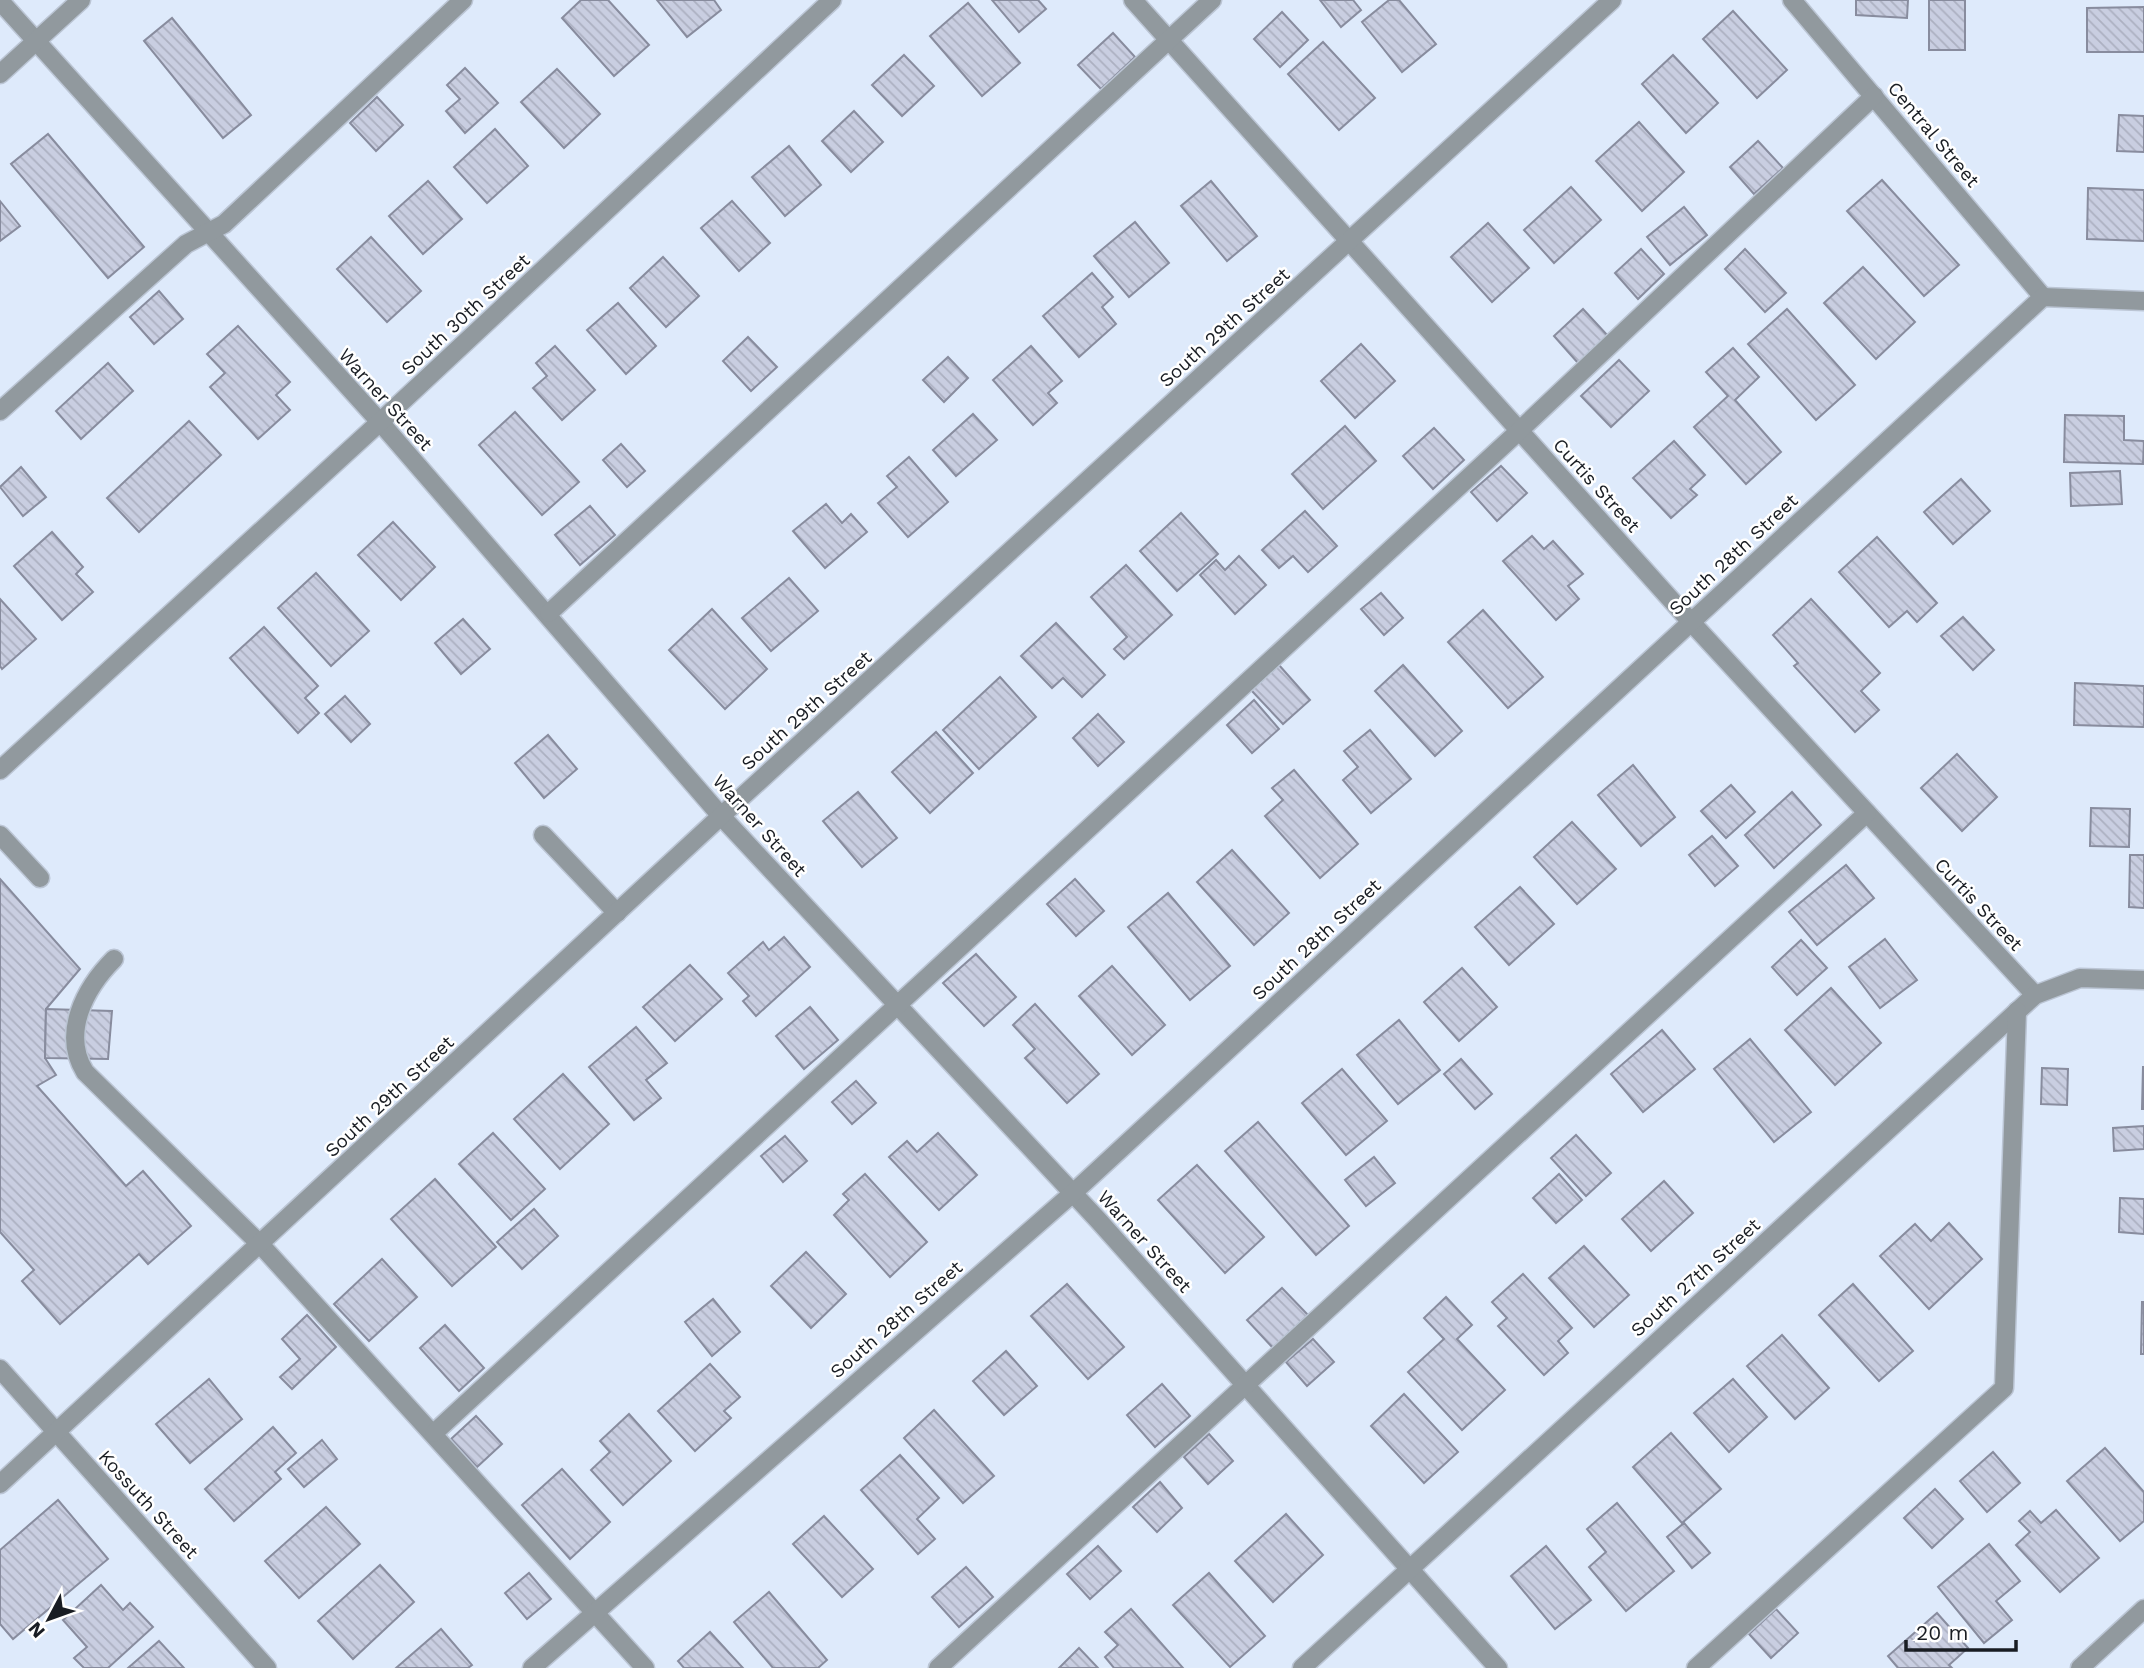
<svg xmlns="http://www.w3.org/2000/svg" width="2144" height="1668" font-family="'Work Sans',sans-serif">
  <style>
    .building { fill: url(#building-back-hatch); stroke: #888c9e; stroke-width: 2 }
    .lines { fill: none; stroke-linecap: round; stroke-linejoin: round }
    .minor-casing { stroke: #bbc5d4; stroke-width: 21 }
    .minor { stroke: #91999e; stroke-width: 18 }
    .labels { text-anchor: middle; stroke-width: 5; stroke-linejoin: round; paint-order: stroke }
    .street-label { font-size: 19px; fill: #191d23; stroke: #fff }
  </style>
  <defs>
    <pattern id="building-back-hatch" width="6" height="6" patternUnits="userSpaceOnUse" patternTransform="scale(1.75)"><rect width="6" height="6" fill="#c9cee1"/><path d="M-1 5l2 2M0 0l6 6M5-1l2 2" fill="none" stroke="#acb0c1"/></pattern>
  </defs>
  <rect width="100%" height="100%" fill="#deeafb"/>
  <!-- building -->
  <g class="building">
    <polygon points="581,0 608,0 649,45 614,76 562,18"/>
    <polygon points="657,0 714,0 721,10 687,37"/>
    <polygon points="992,0 1038,0 1046,9 1019,32"/>
    <polygon points="1320,0 1353,0 1361,10 1341,27"/>
    <polygon points="1389,0 1399,0 1436,44 1402,72 1362,22"/>
    <polygon points="1856,0 1908,0 1907,18 1856,15"/>
    <rect x="1929" y="0" width="36" height="50"/>
    <polygon points="968,3 1020,63 982,96 930,36"/>
    <polygon points="2144,7 2144,52 2087,52 2087,8"/>
    <polygon points="1733,11 1787,70 1757,98 1703,39"/>
    <polygon points="1282,12 1308,40 1280,67 1254,39"/>
    <polygon points="172,18 251,115 223,138 144,41"/>
    <polygon points="1113,33 1135,57 1101,89 1078,65"/>
    <polygon points="1323,42 1375,98 1339,130 1288,74"/>
    <polygon points="904,55 934,86 902,116 872,85"/>
    <polygon points="1673,55 1718,103 1686,133 1642,84"/>
    <polygon points="465,68 498,103 465,133 446,111 460,99 447,85"/>
    <polygon points="557,69 600,114 564,148 521,102"/>
    <polygon points="377,97 403,125 376,151 350,123"/>
    <polygon points="854,111 883,142 851,172 822,141"/>
    <polygon points="2119,115 2144,116 2144,152 2117,151"/>
    <polygon points="1639,122 1684,172 1642,211 1596,161"/>
    <polygon points="495,129 528,166 487,203 454,167"/>
    <polygon points="48,134 144,247 108,278 11,164"/>
    <polygon points="1758,141 1783,168 1754,194 1730,167"/>
    <polygon points="789,146 821,185 785,216 752,177"/>
    <polygon points="1882,180 1959,265 1924,296 1847,211"/>
    <polygon points="428,181 462,219 423,254 389,216"/>
    <polygon points="1211,181 1257,236 1227,261 1181,206"/>
    <polygon points="1571,187 1601,220 1554,263 1524,230"/>
    <polygon points="2088,188 2144,190 2144,241 2087,239"/>
    <polygon points="0,201 20,226 0,241"/>
    <polygon points="732,201 770,243 739,271 701,228"/>
    <polygon points="1684,207 1707,235 1670,265 1647,237"/>
    <polygon points="1135,222 1169,263 1129,297 1094,256"/>
    <polygon points="1488,223 1529,268 1492,302 1451,257"/>
    <polygon points="371,237 421,291 387,322 337,269"/>
    <polygon points="1641,249 1664,274 1638,299 1615,273"/>
    <polygon points="1745,249 1786,293 1765,312 1725,269"/>
    <polygon points="663,257 699,296 666,327 630,288"/>
    <polygon points="1863,267 1915,322 1876,359 1824,303"/>
    <polygon points="1092,273 1113,297 1102,307 1116,324 1079,357 1043,316"/>
    <polygon points="159,291 183,319 154,344 130,317"/>
    <polygon points="618,303 656,346 626,374 587,330"/>
    <polygon points="1583,309 1608,336 1578,363 1554,336"/>
    <polygon points="1787,309 1855,385 1816,420 1748,344"/>
    <polygon points="238,326 290,382 276,395 290,410 258,439 210,387 225,373 207,354"/>
    <polygon points="748,337 777,367 751,391 723,361"/>
    <polygon points="1361,344 1395,381 1355,418 1321,381"/>
    <polygon points="555,346 595,390 562,420 533,388 547,376 536,363"/>
    <polygon points="1031,346 1062,381 1048,393 1057,403 1033,425 993,380"/>
    <polygon points="1733,348 1759,377 1735,400 1781,452 1746,484 1694,427 1728,396 1706,372"/>
    <polygon points="948,357 968,378 944,402 923,380"/>
    <polygon points="1619,360 1649,391 1611,427 1581,396"/>
    <polygon points="108,363 133,391 81,439 56,411"/>
    <polygon points="515,412 579,482 542,515 479,445"/>
    <polygon points="973,414 997,440 956,476 933,450"/>
    <polygon points="2065,415 2124,416 2124,440 2144,441 2143,464 2064,462"/>
    <polygon points="189,421 221,455 139,532 107,498"/>
    <polygon points="1345,426 1376,461 1323,509 1292,474"/>
    <polygon points="1434,428 1464,460 1433,489 1403,456"/>
    <polygon points="1674,441 1705,475 1690,489 1697,495 1671,518 1633,478"/>
    <polygon points="621,444 645,471 627,487 603,460"/>
    <polygon points="909,457 948,502 908,537 878,503 897,487 887,476"/>
    <polygon points="1501,466 1527,493 1497,521 1471,492"/>
    <polygon points="21,467 46,497 23,516 0,487"/>
    <polygon points="2120,471 2122,504 2071,506 2070,473"/>
    <polygon points="1961,479 1990,511 1953,544 1924,512"/>
    <polygon points="826,504 842,523 851,514 867,532 825,568 793,531"/>
    <polygon points="590,506 615,535 580,565 555,535"/>
    <polygon points="1305,511 1337,546 1308,572 1293,556 1279,568 1262,550"/>
    <polygon points="1181,513 1218,554 1177,591 1140,551"/>
    <polygon points="393,522 435,567 401,600 358,555"/>
    <polygon points="52,532 83,567 76,574 93,592 62,620 14,566"/>
    <polygon points="1532,536 1544,549 1553,541 1583,574 1568,586 1579,599 1556,620 1503,561"/>
    <polygon points="1877,537 1937,603 1917,622 1907,611 1889,627 1839,572"/>
    <polygon points="1239,556 1266,585 1235,614 1200,575 1216,560 1225,570"/>
    <polygon points="1126,565 1172,615 1124,659 1114,649 1127,637 1091,597"/>
    <polygon points="316,573 369,631 331,666 278,608"/>
    <polygon points="789,578 818,611 771,651 742,618"/>
    <polygon points="1381,593 1403,618 1384,635 1361,609"/>
    <polygon points="0,599 36,639 2,669 0,666"/>
    <polygon points="1811,599 1880,673 1861,691 1879,710 1855,732 1794,666 1798,663 1773,635"/>
    <polygon points="712,609 767,669 725,709 669,650"/>
    <polygon points="1483,610 1543,677 1508,708 1448,642"/>
    <polygon points="1963,617 1994,650 1973,670 1941,636"/>
    <polygon points="463,619 490,649 461,674 435,643"/>
    <polygon points="1056,623 1105,675 1082,697 1063,678 1052,688 1021,656"/>
    <polygon points="264,627 318,686 305,698 319,713 298,733 230,658"/>
    <polygon points="1279,665 1310,700 1283,724 1251,690"/>
    <polygon points="1403,665 1462,731 1435,756 1375,691"/>
    <polygon points="1000,677 1036,717 979,769 943,730"/>
    <polygon points="2075,683 2144,686 2144,727 2074,725"/>
    <polygon points="345,696 370,724 351,742 325,714"/>
    <polygon points="1254,700 1279,729 1252,753 1227,725"/>
    <polygon points="1098,714 1124,742 1098,766 1073,738"/>
    <polygon points="1370,730 1411,779 1371,813 1343,780 1358,767 1344,751"/>
    <polygon points="936,732 973,773 930,813 892,772"/>
    <polygon points="548,735 577,769 544,798 515,763"/>
    <polygon points="1957,754 1997,797 1962,831 1921,788"/>
    <polygon points="1633,765 1675,817 1641,846 1598,795"/>
    <polygon points="1294,770 1358,844 1320,878 1265,816 1283,800 1272,788"/>
    <polygon points="1731,785 1755,812 1726,838 1701,811"/>
    <polygon points="858,792 897,838 862,867 823,821"/>
    <polygon points="1792,792 1821,825 1774,868 1745,835"/>
    <polygon points="2091,808 2130,809 2129,847 2090,846"/>
    <polygon points="1572,822 1616,869 1577,904 1534,857"/>
    <polygon points="1712,836 1738,866 1715,886 1689,855"/>
    <polygon points="1232,850 1289,913 1254,945 1197,882"/>
    <polygon points="2130,855 2144,855 2144,908 2129,907"/>
    <polygon points="1846,865 1874,898 1817,945 1789,912"/>
    <polygon points="0,879 80,969 46,1009 45,1058 56,1075 37,1086 126,1186 143,1171 191,1226 148,1264 139,1254 60,1324 22,1281 34,1270 0,1232"/>
    <polygon points="1075,879 1104,911 1076,936 1047,904"/>
    <polygon points="1520,887 1554,924 1509,965 1475,927"/>
    <polygon points="1168,893 1230,966 1190,1000 1128,927"/>
    <polygon points="784,937 810,967 756,1016 743,1001 749,996 728,973 763,942 769,950"/>
    <polygon points="1885,939 1917,980 1880,1008 1849,967"/>
    <polygon points="1801,940 1827,968 1797,995 1772,967"/>
    <polygon points="976,954 1016,997 984,1026 943,983"/>
    <polygon points="690,965 722,999 675,1041 643,1007"/>
    <polygon points="1112,966 1165,1025 1132,1055 1079,996"/>
    <polygon points="1462,968 1497,1007 1459,1041 1424,1002"/>
    <polygon points="1831,988 1881,1043 1835,1085 1785,1030"/>
    <polygon points="1035,1004 1099,1074 1067,1103 1025,1058 1035,1049 1013,1025"/>
    <polygon points="810,1007 838,1040 804,1069 776,1036"/>
    <polygon points="46,1009 112,1011 108,1059 45,1058"/>
    <polygon points="1399,1020 1440,1070 1398,1104 1357,1055"/>
    <polygon points="636,1027 667,1063 646,1080 661,1098 634,1120 589,1067"/>
    <polygon points="1662,1030 1695,1069 1643,1112 1611,1074"/>
    <polygon points="1750,1039 1811,1112 1774,1142 1714,1069"/>
    <polygon points="1461,1059 1492,1094 1475,1109 1444,1074"/>
    <polygon points="2143,1067 2144,1067 2144,1109 2142,1109"/>
    <polygon points="2042,1068 2068,1069 2067,1105 2041,1104"/>
    <polygon points="1342,1069 1387,1121 1346,1155 1302,1103"/>
    <polygon points="563,1074 609,1124 560,1169 514,1119"/>
    <polygon points="856,1081 876,1103 852,1124 832,1102"/>
    <polygon points="1258,1122 1349,1226 1316,1255 1225,1151"/>
    <polygon points="2144,1126 2144,1149 2114,1151 2113,1128"/>
    <polygon points="493,1133 545,1189 511,1220 459,1164"/>
    <polygon points="938,1133 977,1175 939,1210 889,1157 907,1141 917,1152"/>
    <polygon points="1576,1135 1611,1173 1586,1196 1551,1158"/>
    <polygon points="785,1136 807,1161 783,1182 761,1156"/>
    <polygon points="1374,1157 1395,1183 1366,1206 1345,1180"/>
    <polygon points="1197,1165 1264,1237 1225,1273 1158,1200"/>
    <polygon points="865,1174 927,1242 890,1277 834,1215 849,1200 843,1194"/>
    <polygon points="1559,1174 1582,1200 1556,1223 1533,1198"/>
    <polygon points="435,1179 496,1247 452,1286 391,1219"/>
    <polygon points="1664,1181 1693,1213 1651,1251 1622,1219"/>
    <polygon points="2120,1198 2144,1199 2144,1234 2119,1232"/>
    <polygon points="534,1209 558,1236 522,1269 497,1242"/>
    <polygon points="1949,1223 1982,1259 1929,1309 1880,1256 1915,1224 1931,1241"/>
    <polygon points="1584,1246 1629,1295 1594,1327 1549,1278"/>
    <polygon points="806,1252 846,1294 811,1328 771,1286"/>
    <polygon points="382,1259 417,1297 369,1341 334,1304"/>
    <polygon points="1523,1274 1572,1328 1558,1341 1568,1353 1544,1375 1498,1326 1507,1318 1492,1302"/>
    <polygon points="1067,1284 1124,1347 1088,1379 1031,1316"/>
    <polygon points="1853,1284 1913,1351 1879,1381 1819,1315"/>
    <polygon points="1282,1288 1308,1315 1273,1348 1247,1320"/>
    <polygon points="1446,1297 1472,1325 1457,1339 1505,1390 1462,1430 1408,1372 1444,1339 1424,1318"/>
    <polygon points="713,1299 740,1332 712,1356 685,1322"/>
    <polygon points="2142,1302 2144,1302 2144,1354 2141,1354"/>
    <polygon points="307,1315 336,1347 292,1389 280,1377 300,1359 282,1339"/>
    <polygon points="445,1325 484,1368 459,1391 420,1348"/>
    <polygon points="1782,1335 1829,1388 1795,1419 1747,1366"/>
    <polygon points="1313,1339 1334,1362 1307,1386 1286,1362"/>
    <polygon points="1006,1351 1037,1386 1004,1415 973,1381"/>
    <polygon points="710,1364 740,1397 724,1411 731,1418 695,1451 658,1411"/>
    <polygon points="209,1379 242,1419 190,1463 156,1424"/>
    <polygon points="1733,1379 1767,1417 1729,1452 1694,1413"/>
    <polygon points="1162,1384 1190,1416 1155,1447 1127,1415"/>
    <polygon points="1404,1394 1458,1452 1424,1483 1371,1426"/>
    <polygon points="934,1410 994,1476 963,1503 904,1438"/>
    <polygon points="629,1414 671,1461 623,1505 591,1470 610,1452 600,1441"/>
    <polygon points="476,1416 502,1444 477,1467 451,1439"/>
    <polygon points="273,1427 296,1453 275,1472 281,1479 234,1521 205,1489"/>
    <polygon points="1671,1433 1721,1489 1682,1523 1633,1467"/>
    <polygon points="1209,1434 1233,1461 1208,1484 1184,1457"/>
    <polygon points="322,1440 337,1459 304,1487 288,1469"/>
    <polygon points="2105,1448 2144,1492 2144,1521 2120,1541 2067,1481"/>
    <polygon points="1993,1452 2020,1483 1987,1512 1960,1481"/>
    <polygon points="900,1455 939,1498 917,1519 935,1539 918,1554 861,1490"/>
    <polygon points="562,1469 610,1522 570,1559 522,1505"/>
    <polygon points="1160,1482 1182,1508 1157,1532 1133,1507"/>
    <polygon points="1935,1489 1963,1519 1932,1548 1904,1518"/>
    <polygon points="58,1500 108,1559 13,1639 0,1624 0,1550"/>
    <polygon points="1617,1503 1674,1571 1626,1611 1589,1567 1606,1552 1587,1529"/>
    <polygon points="326,1507 360,1544 299,1598 265,1561"/>
    <polygon points="2056,1510 2099,1558 2060,1592 2016,1545 2030,1532 2019,1521 2030,1511 2041,1523"/>
    <polygon points="1286,1514 1323,1555 1273,1602 1235,1561"/>
    <polygon points="824,1516 873,1569 842,1597 793,1544"/>
    <polygon points="1684,1523 1710,1553 1692,1568 1667,1537"/>
    <polygon points="1989,1544 2020,1581 1996,1601 2012,1620 1984,1643 1938,1587"/>
    <polygon points="1098,1546 1121,1571 1090,1599 1067,1574"/>
    <polygon points="1546,1546 1591,1600 1555,1629 1511,1576"/>
    <polygon points="380,1565 414,1602 353,1659 318,1621"/>
    <polygon points="966,1567 993,1597 959,1627 932,1597"/>
    <polygon points="529,1573 551,1599 527,1619 505,1593"/>
    <polygon points="1209,1573 1265,1636 1230,1667 1173,1605"/>
    <polygon points="101,1585 123,1610 130,1603 153,1627 108,1668 84,1668 74,1658 87,1647 63,1620"/>
    <polygon points="769,1592 827,1660 818,1668 773,1668 734,1622"/>
    <polygon points="1131,1609 1183,1668 1114,1668 1105,1657 1118,1645 1105,1632"/>
    <polygon points="1776,1609 1798,1633 1771,1658 1749,1634"/>
    <polygon points="1937,1613 1968,1648 1949,1665 1952,1668 1898,1668 1888,1656"/>
    <polygon points="441,1629 472,1665 468,1668 396,1668"/>
    <polygon points="710,1632 743,1668 684,1668 678,1661"/>
    <polygon points="159,1641 184,1668 128,1668"/>
    <polygon points="1079,1648 1098,1668 1059,1668"/>
  </g>
  <g class="lines">
    <defs>
      <g id="minor">
        <polyline points="1133,0 1691,622 2035,995"/>
        <polyline points="1792,0 2043,297"/>
        <polyline points="0,1 380,422 721,816 1098,1220 1498,1668"/>
        <polyline points="0,74 81,0"/>
        <polyline points="0,411 186,244 224,224 463,0"/>
        <polyline points="549,613 1212,0"/>
        <polyline points="0,770 380,422 832,0"/>
        <polyline points="0,835 40,878"/>
        <polyline points="543,835 617,913"/>
        <path d="M114,959c-29,29 -53,74 -29,113l175,172 385,424"/>
        <polyline points="0,1369 267,1668"/>
        <polyline points="434,1433 1520,430 1874,96"/>
        <polyline points="0,1484 721,816 1612,0"/>
        <polyline points="532,1668 1073,1193 2043,297 2144,301"/>
        <polyline points="938,1668 1867,813"/>
        <polyline points="1302,1668 2035,995 2080,978 2144,980"/>
        <polyline points="1696,1668 2004,1388 2017,1011"/>
        <polyline points="2080,1668 2144,1609"/>
      </g>
    </defs>
    <!-- minor casing -->
    <use href="#minor" class="minor-casing"/>
    <!-- minor -->
    <use href="#minor" class="minor"/>
  </g>
  <g class="labels">
    <!-- street labels -->
    <g class="street-label">
      <text transform="translate(1934 134) rotate(50)" y="7">Central Street</text>
      <text transform="translate(465 314) rotate(-43)" y="7">South 30th Street</text>
      <text transform="translate(1224 327) rotate(-42)" y="7">South 29th Street</text>
      <text transform="translate(386 399) rotate(48)" y="7">Warner Street</text>
      <text transform="translate(1597 485) rotate(48)" y="7">Curtis Street</text>
      <text transform="translate(1733 554) rotate(-43)" y="7">South 28th Street</text>
      <text transform="translate(806 710) rotate(-42)" y="7">South 29th Street</text>
      <text transform="translate(760 825) rotate(48)" y="7">Warner Street</text>
      <text transform="translate(1979 904) rotate(47)" y="7">Curtis Street</text>
      <text transform="translate(1316 939) rotate(-43)" y="7">South 28th Street</text>
      <text transform="translate(389 1096) rotate(-43)" y="7">South 29th Street</text>
      <text transform="translate(1145 1241) rotate(48)" y="7">Warner Street</text>
      <text transform="translate(1695 1277) rotate(-42)" y="7">South 27th Street</text>
      <text transform="translate(896 1319) rotate(-41)" y="7">South 28th Street</text>
      <text transform="translate(149 1504) rotate(48)" y="7">Kossuth Street</text>
    </g>
  </g>
  <!-- north arrow -->
  <g transform="translate(49 1619) rotate(229)" stroke="#ffffff" stroke-width="5" paint-order="stroke">
  <path d="M0-5L12 26L0 18L-12 26Z" fill="#191d23"/>
  <text y="-10" font-size="19" font-weight="bold" text-anchor="middle" fill="#191d23">N</text>
  </g>
  <!-- scale -->
  <path d="M1906 1640v10h110v-10" fill="none" stroke="#191d23" stroke-width="3.5"/>
  <text x="1916" y="1640" font-size="21" fill="#191d23" stroke="#ffffff" stroke-width="5" paint-order="stroke">20 m</text>
</svg>
